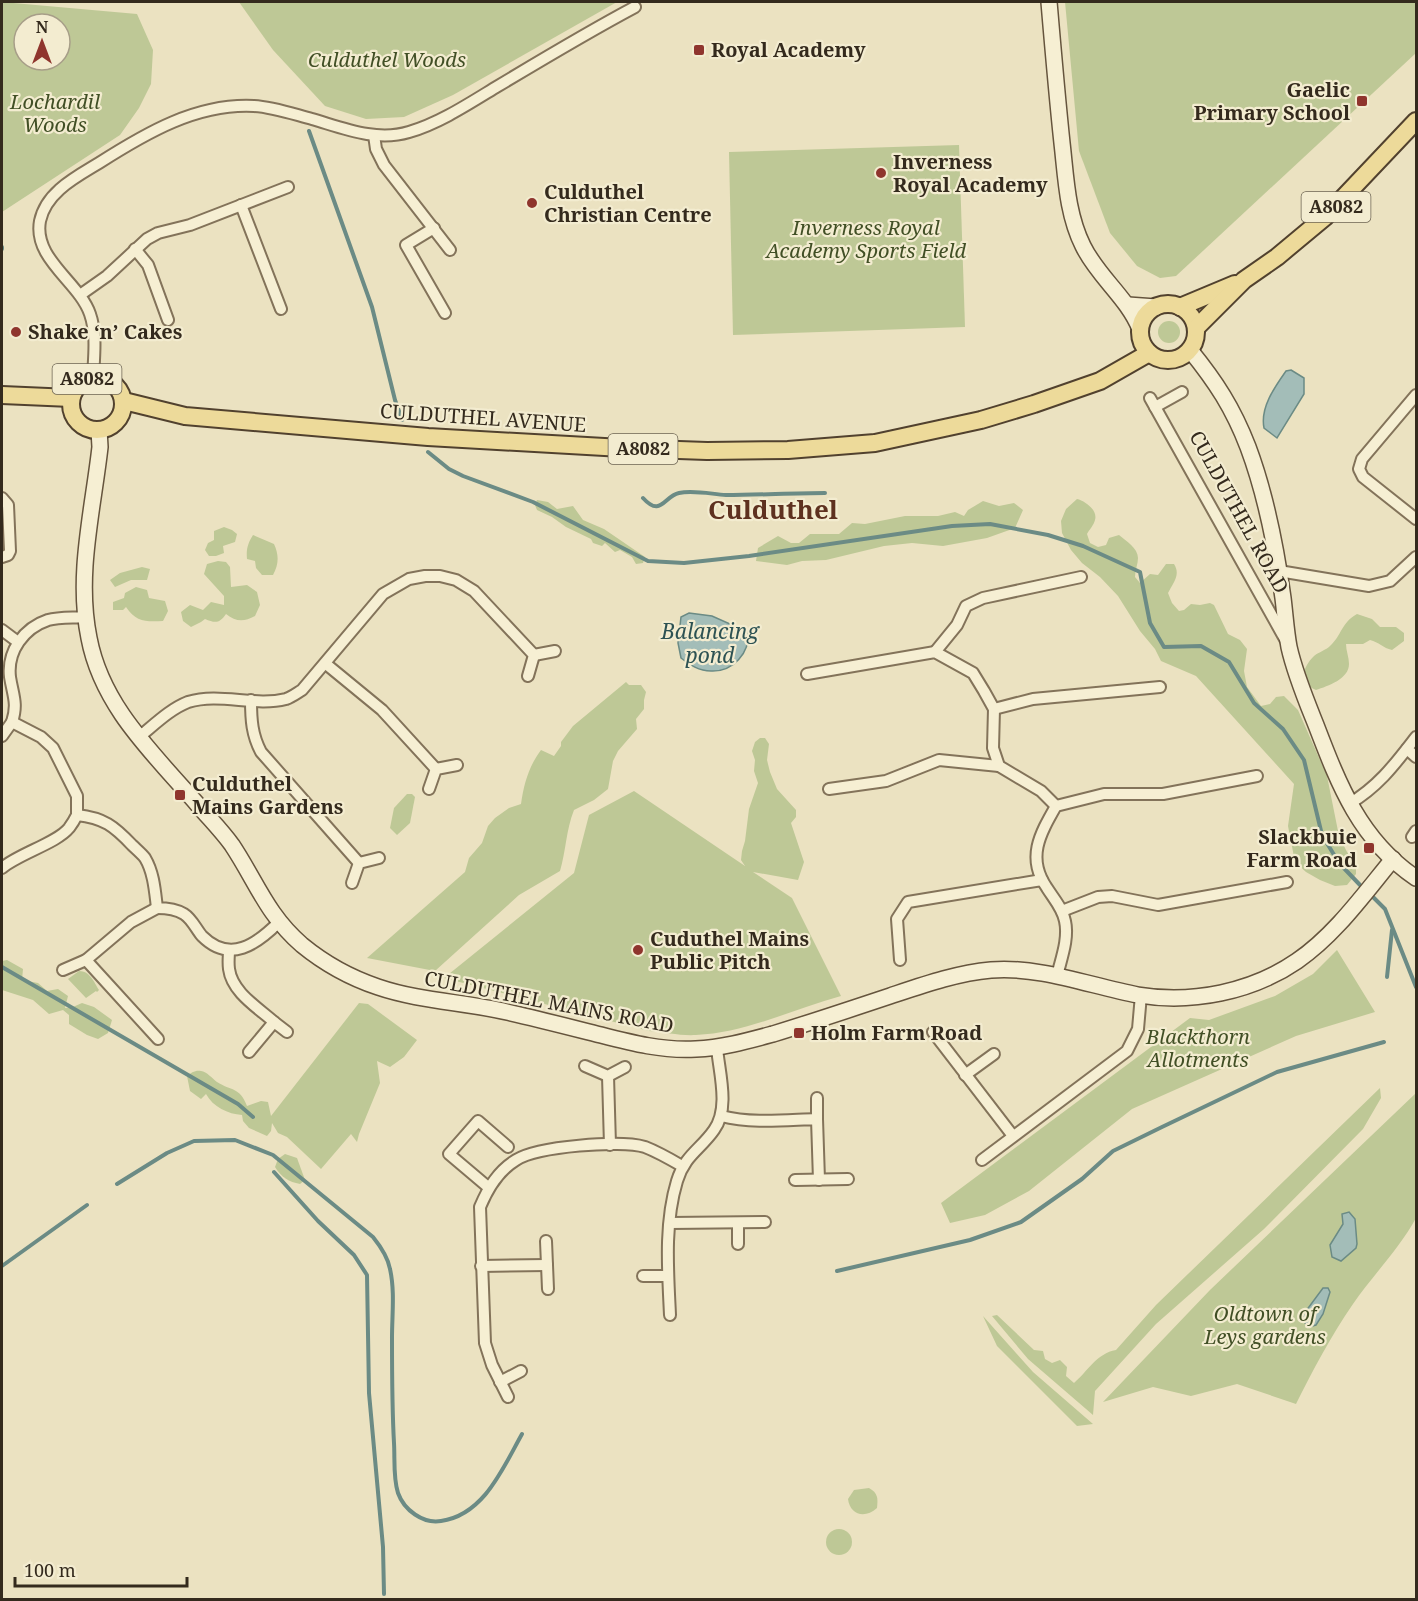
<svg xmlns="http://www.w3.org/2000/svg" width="1418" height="1601" font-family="'Noto Serif',serif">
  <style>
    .green { fill: #bec896; fill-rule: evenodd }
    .water { fill: #a3bdb8; stroke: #6b8b85; stroke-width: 1.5 }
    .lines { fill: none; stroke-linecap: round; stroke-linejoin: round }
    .stream { stroke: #6b8b85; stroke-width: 4 }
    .street-casing { stroke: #83735a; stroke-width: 14 }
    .secondary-casing { stroke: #65543d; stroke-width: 18 }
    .primary-casing { stroke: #51412e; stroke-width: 20 }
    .street { stroke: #f6efd3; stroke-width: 10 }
    .secondary { stroke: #f6efd3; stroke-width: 15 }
    .primary { stroke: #edda9a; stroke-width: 16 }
    .poi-dot { fill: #8f352d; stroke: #f3ecd0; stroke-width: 2 }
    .labels { text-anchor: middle; stroke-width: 4.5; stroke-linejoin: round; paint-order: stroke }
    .shield { fill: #f3ecd0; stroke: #6d6453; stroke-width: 1.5 }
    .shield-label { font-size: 18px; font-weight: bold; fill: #342a1d }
    .poi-label { font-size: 20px; font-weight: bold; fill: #342a1d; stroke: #f3ecd0; text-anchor: start }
    .park-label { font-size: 20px; font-style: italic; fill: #414f25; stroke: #f3ecd0 }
    .street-label { font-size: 20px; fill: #342a1d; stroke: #f3ecd0 }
    .water-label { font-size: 21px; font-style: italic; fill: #2d5253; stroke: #f3ecd0 }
    .district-label { font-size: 26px; font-weight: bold; fill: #5e311f; stroke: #f3ecd0 }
  </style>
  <rect width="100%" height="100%" fill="#ebe2c1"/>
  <!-- green -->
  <g class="green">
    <path d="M2,2l135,12 16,36 -2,34 -12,24 -19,27 -118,77zM24,24h36v36h-36z"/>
    <polygon points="239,2 617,2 453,95 404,117 366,119 325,106 273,50"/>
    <polygon points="1065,2 1416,2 1416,53 1176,276 1160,278 1137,266 1110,233 1079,151"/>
    <polygon points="959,145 965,327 733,335 729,152"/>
    <circle cx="1169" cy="332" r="11"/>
    <path d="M1077,499c8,2 21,11 18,21 -1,5 -6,10 -8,14l3,9 8,4 8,-2 3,-7 10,-3c7,6 19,13 19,23 0,6 -3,12 -3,19l5,6 10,-9 8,1 8,-11h8c7,11 -1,19 -6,29l4,10 7,8 5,-1 7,-6 9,1 10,-2 4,2 14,29 12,6 7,9 -3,22 3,16 14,19 9,-2 6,-7 8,-1 14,14 29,66 12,60 8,16 9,9v13l-9,11 -12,1 -15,-6 -14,-8 -11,-10 -7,-36 6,-42 -98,-108 -35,-15 -6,-12 -15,-18 -22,-35 -18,-19 -18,-14 -11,-13 -9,-17 -1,-12 5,-12z"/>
    <polygon points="537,500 548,502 557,509 573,506 583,520 604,529 645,557 643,563 636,564 632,557 620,550 615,552 605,543 602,546 593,543 591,539 566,527 552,517 537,510 535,505"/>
    <polygon points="983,501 999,506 1014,503 1023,510 1015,528 987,538 943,546 912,543 884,546 826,560 802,561 787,565 756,561 758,548 778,536 791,543 799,543 810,534 839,534 852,523 865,524 905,516 938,516 955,512 964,516 968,510"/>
    <polygon points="224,527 232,530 237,534 235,542 223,546 224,553 216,556 209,556 205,550 208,543 214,540 214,531"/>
    <path d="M253,535l21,9c5,11 5,20 -1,31h-11l-6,-7 -1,-7 -8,-2c-1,-10 1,-16 6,-24z"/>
    <path d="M218,561l8,1 4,5 1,20 16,-2 10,7 3,13 -5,11c-11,6 -19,6 -29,-2 -7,10 -11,9 -21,5l-4,3 -10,5 -8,-6 -2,-9 9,-7 13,5 8,-8 13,3v-9l-20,-22 3,-10z"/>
    <polygon points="142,567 150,569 147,580 131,580 115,587 110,580 120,573"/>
    <path d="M136,587l11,3 2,8 16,3 3,10 -5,10c-17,1 -27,1 -37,-14l-3,3h-10v-8l11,-4 1,-5z"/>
    <path d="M1357,614l15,5 8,8h16l8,6v8l-12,9c-9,-2 -13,-8 -22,-10l-7,4h-17c0,7 3,13 3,20 0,15 -21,22 -33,26 -18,-7 -14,-22 -2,-34 5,-4 12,-6 16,-10 12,-11 11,-23 27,-32z"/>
    <path d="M626,682l3,3h12l5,7 -2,8v9l-8,10 1,10 -19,22 -5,10 -5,28 -14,11 -20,10c-8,20 -8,41 -14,61l-41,24 -84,76 -68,-13 98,-86 4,-14 13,-15 6,-17 7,-8 14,-10 12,-4c3,-21 8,-38 20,-54l13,6 7,-10v-4l12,-16z"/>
    <path d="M760,738h5l4,6 -2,16 3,12 7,17 19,21v7l-5,6 13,39 -6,18 -45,-8 39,26 49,98c-48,13 -95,37 -145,39 -16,1 -31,-3 -47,-4l-205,-53 130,-105 15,-58 45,-24 111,75 -4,-6 1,-9 3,-10 4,-32 9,-26 -4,-12 1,-11 -3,-9 3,-9z"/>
    <polygon points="407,794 412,794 415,797 410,823 397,835 390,828 394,808"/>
    <polygon points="1337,950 1375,1012 1296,1036 1132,1109 1029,1191 985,1215 950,1223 941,1203 1190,1018 1209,1020 1275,996 1313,974"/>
    <polygon points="7,960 23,969 22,980 38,983 47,991 58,989 68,996 65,1008 73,1007 82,1003 94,1007 112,1020 108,1033 98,1039 87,1035 69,1024 69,1015 63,1010 49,1014 33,1000 2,990 2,961"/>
    <path d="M79,971c11,0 15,11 20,19l-2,2 -1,-1 -10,7 -18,-19z"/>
    <path d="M359,1003l9,1 49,36 -13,17 -14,10 -13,-6 3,22 -21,51 -2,8 -6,-8 -30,35 -34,-32 -9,-4 -6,-10 -1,8 -4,5 -18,-8 -6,-7 -1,-6c-14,-1 -29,-8 -36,-21l-5,5 -11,-8 -3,-15c4,-3 8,-6 14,-5 6,1 11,7 16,11 14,9 23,5 30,24l14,-5 7,1 3,14z"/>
    <path d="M1380,1088l1,10 -18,31 -99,100 -108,95 -61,67 -2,24 -65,-56 -36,-43 5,-1 37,35 9,1 2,8 7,4 8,-3 7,7 -1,9 8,7c13,-11 23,-30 42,-33l40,-45z"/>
    <path d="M1416,1093v125c-17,31 -43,57 -63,86 -22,32 -40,66 -57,100l-59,-20 -46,12 -38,-9 -50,15 107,-112z"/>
    <path d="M285,1154l12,4 8,22 -5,4c-11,-2 -19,-7 -25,-17l3,-8z"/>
    <polygon points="983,1316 1033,1372 1093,1424 1077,1426 997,1346"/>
    <path d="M869,1488c9,5 9,10 8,20 -12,11 -27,7 -29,-9l6,-9z"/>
    <circle cx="839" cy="1542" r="13"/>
  </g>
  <!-- water -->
  <g class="water">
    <path d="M1291,370l13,8v16l-27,44 -13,-10c-4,-20 10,-40 22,-57z"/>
    <path d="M689,613l23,3 36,16c2,21 -15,40 -37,39 -12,0 -21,-6 -30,-13l-3,-15 3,-26z"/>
    <polygon points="1349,1212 1355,1219 1357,1244 1356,1248 1341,1261 1332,1257 1330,1245 1343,1224 1342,1214"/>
    <polygon points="1323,1288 1328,1288 1330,1292 1323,1314 1316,1325 1309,1327 1303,1321 1303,1315"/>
  </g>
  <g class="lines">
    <!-- stream -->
    <g class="stream">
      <polyline points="309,131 372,307 395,400 402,420"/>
      <polyline points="2,249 2,247"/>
      <polyline points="428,452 449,469 463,476 533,502 648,561 684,563 749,556 952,526 990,524 1048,535 1083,546 1140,572 1150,623 1164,647 1201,646 1229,662 1254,703 1283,729 1304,760 1322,835 1339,863 1360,885"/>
      <path d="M643,498c18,20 21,-2 36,-5 14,-3 32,1 47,2 33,0 66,-2 99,-2"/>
      <polyline points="1373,897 1385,909 1416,987"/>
      <polyline points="2,967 238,1104 253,1117"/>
      <polyline points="1387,977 1392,930"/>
      <polyline points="274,1172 318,1221 354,1255 367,1275 369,1393 383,1547 384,1594"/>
      <path d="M117,1184l50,-31 27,-12 41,-1 38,15 100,82c8,10 15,20 17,32 5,22 2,46 2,69 0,35 0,70 2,105 1,16 -1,35 4,50 6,17 25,31 43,28 43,-6 62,-53 81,-87"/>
      <polyline points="2,1266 87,1205"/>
      <polyline points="837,1271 970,1240 1021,1222 1082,1179 1113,1151 1162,1127 1277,1072 1384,1042"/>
    </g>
    <defs>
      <g id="street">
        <polyline points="374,135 376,149 384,165 450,250"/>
        <polyline points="241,205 281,309"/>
        <polyline points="434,228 406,245 445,313"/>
        <polyline points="135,249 148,265 168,320"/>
        <polyline points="80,295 107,276 147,239 158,233 190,225 288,187"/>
        <path d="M93,377c1,-20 4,-43 -3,-63 -11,-32 -57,-55 -50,-93 6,-29 36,-44 59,-58 47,-30 98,-60 155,-57 19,1 39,8 58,13 31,9 64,23 97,13 31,-9 61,-29 89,-46 45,-27 90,-54 137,-79"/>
        <polyline points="1416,395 1362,459 1359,469 1363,477 1416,519"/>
        <polyline points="1150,398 1285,639"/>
        <polyline points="1155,407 1182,392"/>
        <polyline points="2,498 8,505 10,551 8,555 2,557"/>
        <polyline points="1279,571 1369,586 1390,581 1416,557"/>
        <path d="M85,617c-11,1 -26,0 -37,3 -24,8 -41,31 -38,57 3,19 8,26 2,45l29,15 12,11 24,48v19c27,3 37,11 55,30 4,4 10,9 13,13 9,15 10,34 12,50 9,0 19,1 27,6 8,5 12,15 18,22 28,28 55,8 77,-14"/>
        <polyline points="2,630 18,642"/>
        <polyline points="935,652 957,625 966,606 983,598 1081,577"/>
        <polyline points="534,655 555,651"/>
        <polyline points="326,664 382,710 436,769"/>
        <polyline points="807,674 935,652 973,673 984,691 994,709 993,748 999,766 1041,791 1056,806"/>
        <path d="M251,700c0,20 1,35 10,52l98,111"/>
        <polyline points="994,709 1033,699 1160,687"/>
        <polyline points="2,736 12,722"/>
        <path d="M139,737c15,-12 31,-28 49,-35 32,-10 66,5 98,-3 6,-2 11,-6 16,-9l81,-96 26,-15 16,-3h15l16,4 18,11 60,64 -6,21"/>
        <polyline points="1407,749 1416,757"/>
        <polyline points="429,789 436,769 457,765"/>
        <polyline points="829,789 886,781 939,760 999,766"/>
        <path d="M1349,804c30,-18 46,-40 67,-67"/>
        <polyline points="1412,837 1416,831"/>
        <path d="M2,868c16,-14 55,-25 67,-40 3,-4 6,-9 8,-13"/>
        <polyline points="352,883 359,863 379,858"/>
        <polyline points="157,908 131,922 86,960 158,1039"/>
        <polyline points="1062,911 1098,897 1112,896 1158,905 1287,882"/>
        <path d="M229,950c0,6 -1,12 0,19 3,23 28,38 45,53l-25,30"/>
        <polyline points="900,960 897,919 908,902 1042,880"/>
        <polyline points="63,970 86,960"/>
        <path d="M1057,976c4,-17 12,-37 8,-55 -2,-12 -11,-22 -18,-33 -21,-30 -7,-54 9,-82l48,-12h59l94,-18"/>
        <polyline points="274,1022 287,1032"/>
        <polyline points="933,1032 1013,1136"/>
        <polyline points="585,1066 608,1076 625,1067"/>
        <polyline points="965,1075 994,1054"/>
        <polyline points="608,1076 610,1145"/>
        <polyline points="817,1098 817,1119"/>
        <path d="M721,1116c32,8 64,4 96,3l2,61"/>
        <polyline points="982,1160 1127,1051 1138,1029 1141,995"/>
        <polyline points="795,1180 848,1179"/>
        <polyline points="488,1187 449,1154 478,1121 508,1147"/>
        <polyline points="670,1223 765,1222"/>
        <polyline points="738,1223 738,1244"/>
        <polyline points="546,1241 548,1289"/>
        <polyline points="481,1266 547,1265"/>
        <polyline points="643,1276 668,1276"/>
        <path d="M670,1315c-2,-44 -6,-91 7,-134 8,-26 23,-31 37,-51 16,-22 5,-58 3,-82"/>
        <polyline points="500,1382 521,1371"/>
        <path d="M508,1397l-16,-32 -7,-22 -5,-136c8,-19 18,-36 36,-47 22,-14 104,-20 129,-13 13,5 25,12 37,19"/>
      </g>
      <g id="secondary">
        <path d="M1049,2c4,47 8,94 13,141 4,35 5,71 21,103 15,31 44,51 57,83"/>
        <polyline points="1128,305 1156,307"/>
        <path d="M1190,350c26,32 43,58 58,97 18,48 28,100 35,151 2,16 3,33 6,49 6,27 17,53 27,78 23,60 44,115 100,153"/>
        <path d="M99,430l1,17c-7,63 -24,128 -11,191 13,69 65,116 109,167 11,13 24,26 34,40 24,36 35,70 70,100 22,18 49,33 76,42 41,14 86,15 129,25 31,7 62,15 94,23 31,8 62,16 95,14 26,-1 51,-8 77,-15 39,-12 78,-25 117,-38 33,-11 67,-23 101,-26 50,-4 99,16 147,25 54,9 114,-3 159,-34 38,-26 67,-67 96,-102"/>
      </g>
      <g id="primary">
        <circle cx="1168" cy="332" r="28"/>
        <polyline points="1180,307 1235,284"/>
        <polyline points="1196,328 1244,280 1277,257 1325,217 1416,121"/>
        <circle cx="97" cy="404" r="26"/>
        <polyline points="2,395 71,398"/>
        <polyline points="124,401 185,416 428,437 622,448 707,451 788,450 875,443 981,420 1034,404 1100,381 1149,353"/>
      </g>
    </defs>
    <!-- street casing -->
    <use href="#street" class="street-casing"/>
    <!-- secondary casing -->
    <use href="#secondary" class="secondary-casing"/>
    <!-- primary casing -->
    <use href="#primary" class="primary-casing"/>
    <!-- street -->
    <use href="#street" class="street"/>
    <!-- secondary -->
    <use href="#secondary" class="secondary"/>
    <!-- primary -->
    <use href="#primary" class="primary"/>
  </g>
  <!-- markers -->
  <g class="poi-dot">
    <rect x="693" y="44" width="12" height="12" rx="3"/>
    <rect x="1356" y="95" width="12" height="12" rx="3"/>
    <circle cx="881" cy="173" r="6"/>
    <circle cx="532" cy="203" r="6"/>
    <circle cx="16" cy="332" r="6"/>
    <rect x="174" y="789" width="12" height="12" rx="3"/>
    <rect x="1363" y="842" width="12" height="12" rx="3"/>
    <circle cx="638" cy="950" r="6"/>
    <rect x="793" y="1027" width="12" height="12" rx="3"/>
  </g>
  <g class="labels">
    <!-- shield labels -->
    <g class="shield">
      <rect x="1301.5" y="192" width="69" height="30" rx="4.5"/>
      <rect x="52.5" y="364" width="69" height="30" rx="4.5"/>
      <rect x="608.5" y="434" width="69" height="30" rx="4.5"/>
    </g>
    <g class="shield-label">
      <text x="1336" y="213">A8082</text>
      <text x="87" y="385">A8082</text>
      <text x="643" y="455">A8082</text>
    </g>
    <!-- poi labels -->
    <g class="poi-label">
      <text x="711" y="57">Royal Academy</text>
      <text x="1350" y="97" text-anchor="end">Gaelic<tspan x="1350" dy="23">Primary School</tspan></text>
      <text x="893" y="169">Inverness<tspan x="893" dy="23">Royal Academy</tspan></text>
      <text x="544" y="199">Culduthel<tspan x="544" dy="23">Christian Centre</tspan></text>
      <text x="28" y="339">Shake ‘n’ Cakes</text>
      <text x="192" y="791">Culduthel<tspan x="192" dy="23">Mains Gardens</tspan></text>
      <text x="1357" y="844" text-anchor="end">Slackbuie<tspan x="1357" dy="23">Farm Road</tspan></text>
      <text x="650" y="946">Cuduthel Mains<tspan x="650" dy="23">Public Pitch</tspan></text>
      <text x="811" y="1040">Holm Farm Road</text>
    </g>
    <!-- park labels -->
    <g class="park-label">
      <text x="387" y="67">Culduthel Woods</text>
      <text x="55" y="109">Lochardil<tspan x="55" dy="23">Woods</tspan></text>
      <text x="866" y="235">Inverness Royal<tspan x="866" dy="23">Academy Sports Field</tspan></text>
      <text x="1198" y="1044">Blackthorn<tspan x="1198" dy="23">Allotments</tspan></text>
      <text x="1265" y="1321">Oldtown of<tspan x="1265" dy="23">Leys gardens</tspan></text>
    </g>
    <!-- street labels -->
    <g class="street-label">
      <text transform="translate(483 418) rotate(4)" y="7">CULDUTHEL AVENUE</text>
      <text transform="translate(1239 512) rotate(61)" y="7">CULDUTHEL ROAD</text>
      <text transform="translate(549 1002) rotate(11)" y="7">CULDUTHEL MAINS ROAD</text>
    </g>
    <!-- water labels -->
    <g class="water-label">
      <text x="710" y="639">Balancing<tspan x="710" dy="24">pond</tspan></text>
    </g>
    <!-- district labels -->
    <g class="district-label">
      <text x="773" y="519">Culduthel</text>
    </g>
  </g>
  <!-- border -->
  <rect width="1418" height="1601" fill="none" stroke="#342a1d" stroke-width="6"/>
  <!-- north arrow -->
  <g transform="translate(42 42)"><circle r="28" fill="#f3ecd0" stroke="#a79e88" stroke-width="1.5"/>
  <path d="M0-4.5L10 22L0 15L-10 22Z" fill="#8f352d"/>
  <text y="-9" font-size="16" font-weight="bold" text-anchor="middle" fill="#342a1d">N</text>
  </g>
  <!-- scale -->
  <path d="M15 1577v9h172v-9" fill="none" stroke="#342a1d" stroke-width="3"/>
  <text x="24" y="1577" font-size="18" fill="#342a1d" stroke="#f3ecd0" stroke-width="4.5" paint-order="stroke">100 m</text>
</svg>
